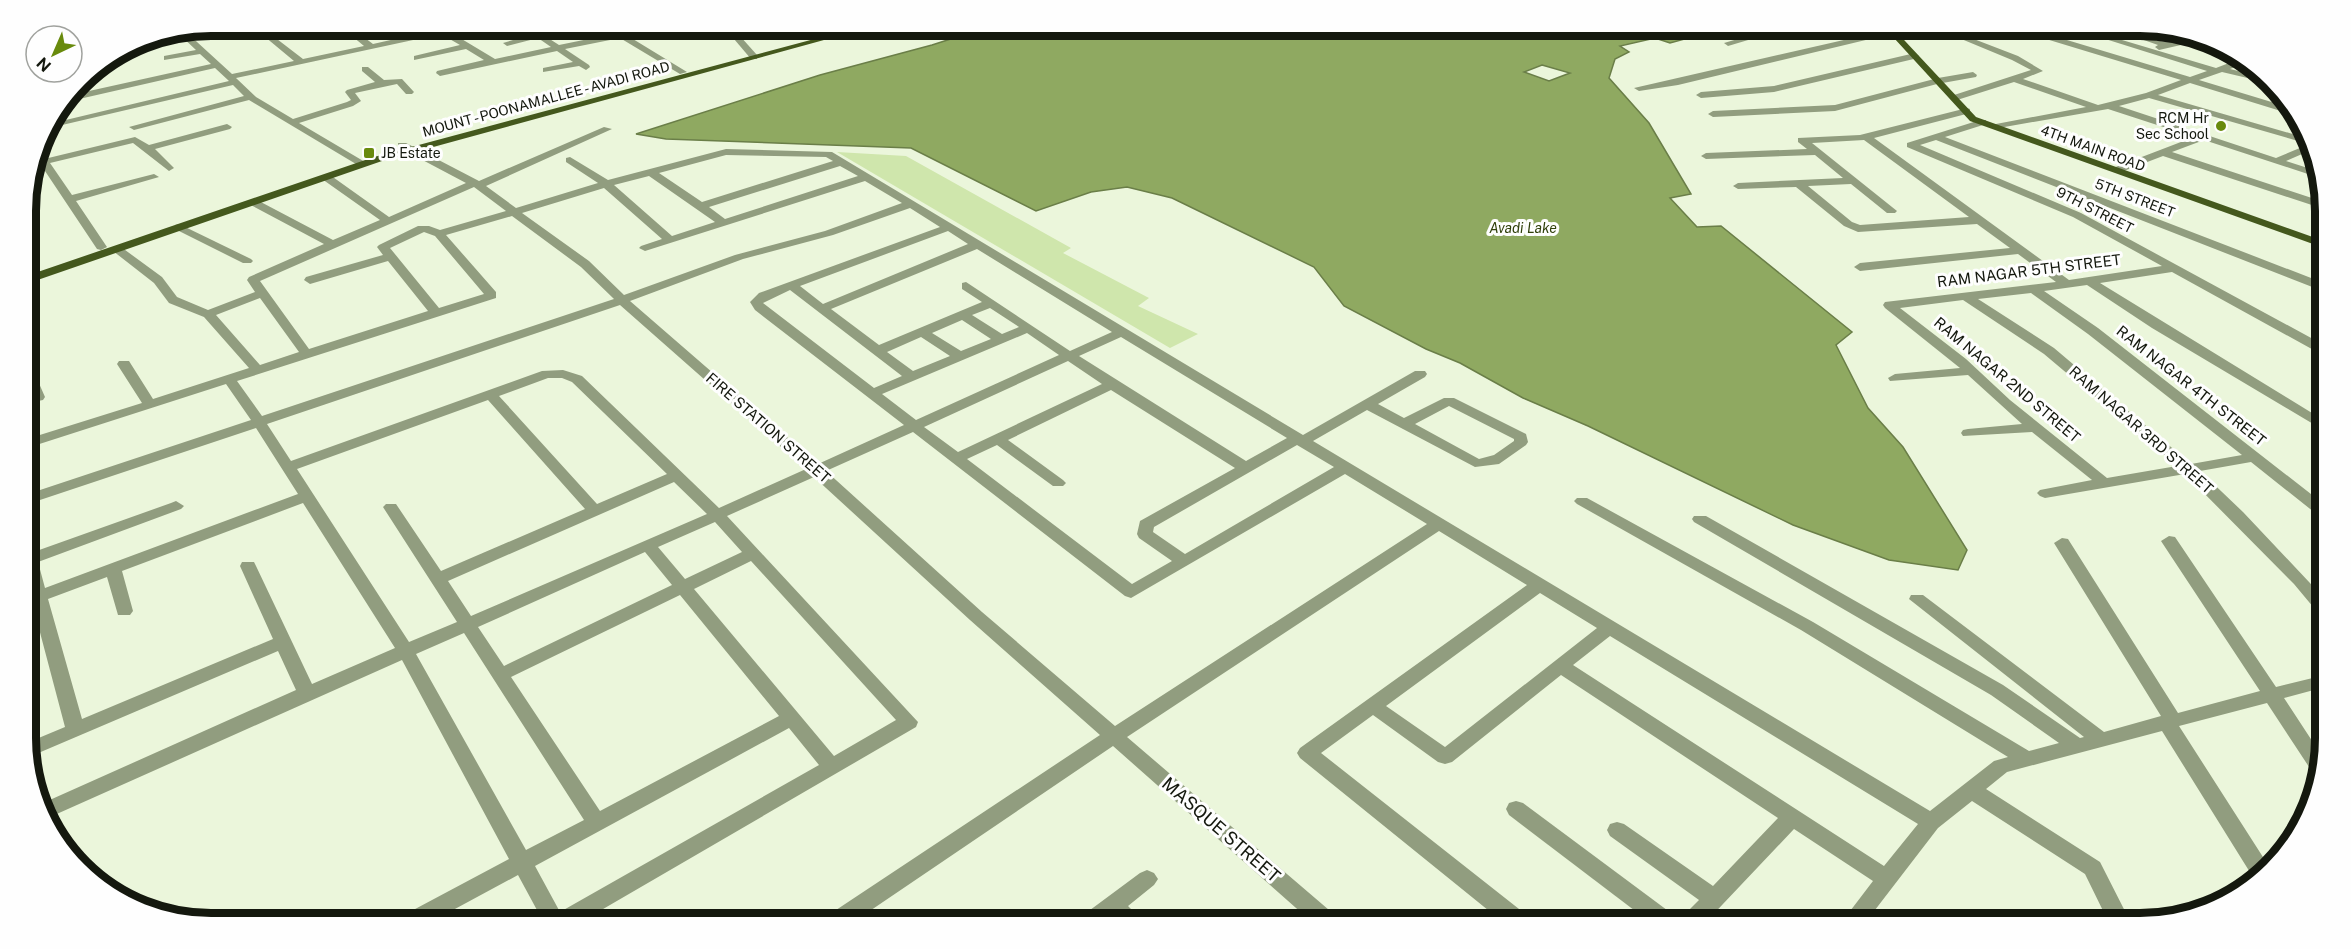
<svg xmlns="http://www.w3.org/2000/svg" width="2351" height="949" font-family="'Public Sans',sans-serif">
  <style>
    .green { fill: #cfe6ac }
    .water { fill: #8fa961; stroke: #6a7e48; stroke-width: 1.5; fill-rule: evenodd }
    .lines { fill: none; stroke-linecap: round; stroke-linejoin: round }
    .minor { fill: #919d7f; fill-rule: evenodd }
    .major { fill: #44581d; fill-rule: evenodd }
    .poi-dot { fill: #688a0c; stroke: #fefefe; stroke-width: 2 }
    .labels { text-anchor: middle; stroke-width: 6; stroke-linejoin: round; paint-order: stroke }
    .far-street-label { font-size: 14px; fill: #14180e; stroke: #fefefe }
    .far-poi-label { font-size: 14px; fill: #14180e; stroke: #fefefe; text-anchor: end }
    .far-water-label { font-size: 14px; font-style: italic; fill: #31410b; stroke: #fefefe }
    .street-label { font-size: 15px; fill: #14180e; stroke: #fefefe }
    .near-street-label { font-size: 18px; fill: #14180e; stroke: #fefefe }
    .rim { fill: none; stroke: #14180e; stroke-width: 8 }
  </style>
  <rect width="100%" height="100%" fill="#ebf6db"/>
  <!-- green -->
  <polygon class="green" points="837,152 906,156 1071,248 1063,253 1149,298 1138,306 1198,334 1170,348"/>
  <!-- water -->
  <path class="water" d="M991,26h741l-62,17 -15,-5 -35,8 9,6 -14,7 -6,19 40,45 42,71 -21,4 27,29 24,-1 131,106 -16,13 32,63 35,39 64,103 -9,20 -69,-10 -96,-35 -205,-99 -65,-28 -63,-35 -34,-14 -82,-43 -30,-39 -142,-69 -45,-11 -36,5 -55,19 -125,-63 -245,-9 -30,-5 184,-59 112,-30zM1542,65l28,8 -21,8 -25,-9z"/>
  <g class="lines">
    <!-- minor -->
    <g class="minor">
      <polygon points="252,26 260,26 303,59 364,46 340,26 349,26 373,44 435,30 430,26 439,26 444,28 470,26 469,28 450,32 495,59 551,47 538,38 507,46 503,43 533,34 527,29 531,27 559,45 613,34 602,26 611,26 622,32 654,26 667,26 666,28 628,36 687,72 680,74 620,38 565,49 589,65 590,67 586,70 579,66 543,72 543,68 573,62 557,51 440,76 436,73 437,71 484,60 466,49 414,60 414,56 460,45 441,34 236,78 256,97 293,119 347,102 351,100 345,92 347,90 375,82 362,71 362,67 368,67 384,80 402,79 414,92 412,94 406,94 397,84 355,93 361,101 353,106 299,123 365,162 365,166 361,167 249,100 134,130 129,127 244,96 233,85 45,129 49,124 229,81 215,68 66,102 71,95 211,64 200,54 164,60 164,56 196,50 180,35 136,42 141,40 185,31 232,74 294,61"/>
      <polygon points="679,26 688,26 703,34 696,36"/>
      <polygon points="723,26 731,26 757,55 757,59 751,59"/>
      <polygon points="1783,26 1795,26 1728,46 1724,43"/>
      <polygon points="1930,26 1940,26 2018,56 2043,71 2023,79 2098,105 2146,93 2181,80 2010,28 2009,26 2020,26 2190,77 2207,71 2064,26 2075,26 2216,68 2242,58 2249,62 2230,69 2267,78 2273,84 2222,72 2199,80 2291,108 2294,115 2190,83 2158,95 2303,137 2305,143 2149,98 2119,106 2276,158 2307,145 2309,151 2286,161 2317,171 2320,178 2204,140 2172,152 2324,202 2324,209 2163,156 2121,172 2113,172 2113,168 2194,137 2108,109 1993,129 1993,125 1996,124 2086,107 2014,82 1957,100 1951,100 1951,96 2031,70 2012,60"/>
      <path d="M2104,26c23,-2 43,16 65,16 14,1 26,-9 38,-3l-48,11 -4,-3 3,-2z"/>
      <polygon points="1892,29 1895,29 1895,33 1678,85 1639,91 1634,88"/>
      <polygon points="1915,53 1919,56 1918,58 1774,92 1701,98 1696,95 1701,92 1774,86"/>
      <polygon points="108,66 112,69 111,71 85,76 91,70"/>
      <polygon points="1973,72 1977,75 1976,77 1937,84 1835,111 1713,117 1708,114 1713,111 1835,105 1938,78"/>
      <path d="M1967,108l3,1v4l-96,25 195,142 93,-14 -89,-49 -166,-70v-4l73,-23h6v4l-41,13 379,146v8l-4,-1 -384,-150 -16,5 161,68 243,132v9l-5,-1 -147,-81 -72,11 225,138v10l-173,-103 -65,-43 -43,6 54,37 227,177v13l-6,-2 -68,-54 -51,9 43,41 82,87v17l-6,-2 -25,-30 -109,-110 -140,24 -5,-2 -3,-3 3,-3 52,-10 -60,-48 -69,4 -2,-3 2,-3 5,-1 54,-5 -54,-49 -78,6 -2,-3 7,-4 65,-6 -75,-60 -2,-3 2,-3 171,-20 -38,-28 -158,17 -6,-4 6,-4 150,-15 -33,-24 -119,8 -14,-6 -48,-39 -58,2 -5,-3 5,-3 105,-5 -28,-23 -109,4 -5,-3 5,-3 101,-4 -9,-7v-4l62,-3zM1864,140l105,77 -109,8 -8,-3 -44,-36 43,-2 36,29h8l2,-2 -85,-68zM2031,293l57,41 154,121 -51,9 -137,-116 -76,-49zM1963,300l81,54 133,112 -70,12 -97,-78 -44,-41 -66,-51z"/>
      <polygon points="227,124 232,127 230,129 155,149 174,168 169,171 133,143 50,163 72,195 154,174 159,177 76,201 107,247 101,250 97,249 43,168 35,167 36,161 135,137 149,145"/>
      <path d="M604,127l8,2 -126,57 30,22 82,-25 -32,-21v-4l4,-1 38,23 118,-31 106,3 471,283 112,-64h10l2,3 -2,3 -47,27 26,14 40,-20h10l72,36 2,8 -2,3 -27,19 -24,3 -108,-57 -54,31 617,370 64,-50 14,-4 -207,-127 -224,-126 -3,-3 3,-3h10l226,124 216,129 30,-8 -68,-48 -297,-173 -2,-3 2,-3h12l297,169 77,53 4,-1 -175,-138 2,-4h12l181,137 57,-16 -107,-173 8,-5 6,1 110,174 82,-22 -99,-150 8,-5 6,1 101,150 49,-12v12l-41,11 38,58 -3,19 -6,-2 -46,-70 -88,23 91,142 -14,14 -94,-151 -155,41 -21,17 114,73 31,61h-22l-24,-49 -113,-73 -34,27 -73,95h-24l32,-42 -79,-52 -89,94h-25l3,-7 16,-16 -89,-64 -3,-6 3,-6 7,-2 7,2 89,62 65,-68 -217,-143 -109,87 -7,2 -7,-2 -65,-47 -52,38 207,163 3,7h-27l-204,-165 -3,-5 3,-5 227,-163 -88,-54 -312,206 209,179 3,7h-26l-200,-177 -261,177h-28l3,-7 273,-181 -130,-115 -156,-143 -87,39 191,206 -2,5 -337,196h-35l-26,-48 -89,48h-30l3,-7 107,-57 -107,-199 -352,157 -7,-14 253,-113 -18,-39 -249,106v-15l36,-15 -37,-140v-33l143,-51 5,-2 8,5 -3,3 -143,53 7,26 253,-94 -42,-66 -228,76v-10l223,-74 -25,-36 -199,64v-9l115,-36 -25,-39 2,-3h10l24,38 96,-31 -45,-51 -35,-14 -15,-20 -41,-32v-4h8l41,30 15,20 31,13 47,-18 -8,-12 2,-3 75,-33 -75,-40v-4h8l76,40 47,-20 -58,-41v-4h8l59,42 77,-34 -68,-36v-4h8l73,38zM726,155l100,2 7,4 -131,41 -43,-29zM840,166l18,10 -133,43 -16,-12zM649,176l66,46 -43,14 -58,-51zM865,181l37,22 -77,28 -90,24 -111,40 -35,-34 -67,-48 82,-25 58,51 -21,7 -2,2 6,3zM474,187l32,24 -66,19 -11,-4h-11l-39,19 -2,2 6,8 -77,22 -2,3 6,4 78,-23 40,50 -119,38 -49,-68zM910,208l30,19 -181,66 -9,9 5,8 149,115 -86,39 -188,-163 113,-42 90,-24zM512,216l69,51 33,32 -352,117 -25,-35 259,-83v-6l-50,-57zM948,231l20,13 -145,60 -23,-18zM424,232l11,4 49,58 -45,14 -49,-60zM977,249l135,83 -42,19 -104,-69 -4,1v6l20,13 -103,43 -48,-36zM790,290l112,86 -28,12 -111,-85zM260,298l39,54 -39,13 -44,-50zM620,305l186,164 -87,39 -137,-132 -19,-6 -21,1 -251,90 -24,-37zM990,308l29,19 -17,7 -30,-19zM962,320l29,19 -30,12 -29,-18zM1027,333l32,22 -143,65 -34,-26zM921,337l29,19 -37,15 -26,-19zM1121,337l166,101 -41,23 -167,-105zM1068,361l34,23 -144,68 -34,-25zM548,378h14l10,4 95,92 -70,30 -98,-108zM1111,390l124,78 -95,53 -3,13 2,4 33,23 -40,23 -165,-125 30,-14 56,41h10l3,-3 -3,-3 -55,-40zM488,400l97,109 -144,62 -45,-67h-10l-3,3 74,115 -48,20 -112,-173zM1449,406l65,33v2l-20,14 -15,4 -64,-35zM913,432l212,164 6,2 214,-124 82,50 -312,202 -133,-114 -156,-141zM1297,445l37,22 -149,87 -32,-22 1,-5zM674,482l33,32 -236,102 -23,-35zM303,503l92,145 -83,36 -56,-118 -2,-4h-12l-2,4 33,73 -191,80 -34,-120 59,-22 11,38h12l3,-4 -11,-40zM715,522l27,30 -57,27 -27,-32zM645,552l27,33 -168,81 -26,-39zM751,561l145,159 -62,36 -140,-167zM1540,593l57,35 -152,119 -59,-41zM680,595l99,121 -179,95 -89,-134zM464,633l120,187 -58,30 -110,-196zM1610,636l308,188 -34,42 -311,-201zM789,728l30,37 -259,147 -25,-46z"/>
      <polygon points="179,224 251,259 253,261 251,263 243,263 175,229 175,225"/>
      <polygon points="26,259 38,267 38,273 30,273 26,269"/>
      <path d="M27,368l7,4 11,25 -2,3 -5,1c-13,-4 -11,-22 -11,-33z"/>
      <polygon points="1516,801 1523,803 1675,916 1678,923 1651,923 1509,815 1506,809 1509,803"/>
      <polygon points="1147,870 1154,873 1158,879 1154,885 1128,906 1138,916 1141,923 1116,923 1112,919 1106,923 1079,923 1082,916 1140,873"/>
    </g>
    <!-- major -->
    <g class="major">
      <polygon points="863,26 875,26 382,161 26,284 26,276 374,157"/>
      <polygon points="1883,26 1891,26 1976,117 2324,241 2324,248 1970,121"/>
    </g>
  </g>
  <!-- markers -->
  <g class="poi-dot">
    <circle cx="2221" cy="126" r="6"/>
    <rect x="363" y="147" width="12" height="12" rx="3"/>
  </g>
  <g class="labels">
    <!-- far-street labels -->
    <g class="far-street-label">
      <text transform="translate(546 99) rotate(-15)" y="5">MOUNT - POONAMALLEE - AVADI ROAD</text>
      <text transform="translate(2093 148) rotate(20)" y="5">4TH MAIN ROAD</text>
      <text transform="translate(2135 198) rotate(21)" y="5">5TH STREET</text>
      <text transform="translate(2095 210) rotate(27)" y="5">9TH STREET</text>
    </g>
    <!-- far-poi labels -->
    <g class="far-poi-label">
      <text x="2209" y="123">RCM Hr<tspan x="2209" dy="16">Sec School</tspan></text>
      <text x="381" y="158" text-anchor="start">JB Estate</text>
    </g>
    <!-- far-water labels -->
    <g class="far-water-label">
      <text x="1523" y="233">Avadi Lake</text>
    </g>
    <!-- street labels -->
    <g class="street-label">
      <text transform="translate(2029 271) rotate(-7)" y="5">RAM NAGAR 5TH STREET</text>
      <text transform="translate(2007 380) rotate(40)" y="5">RAM NAGAR 2ND STREET</text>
      <text transform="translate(2191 386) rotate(38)" y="5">RAM NAGAR 4TH STREET</text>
      <text transform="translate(768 428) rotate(41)" y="5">FIRE STATION STREET</text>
      <text transform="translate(2141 430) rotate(41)" y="5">RAM NAGAR 3RD STREET</text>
    </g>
    <!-- near-street labels -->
    <g class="near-street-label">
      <text transform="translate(1221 830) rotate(41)" y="6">MASQUE STREET</text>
    </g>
  </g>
  <!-- crop -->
  <path d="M0 0H2351V949H0ZM211 36H2140A175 175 0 0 1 2315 211V738A175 175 0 0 1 2140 913H211A175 175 0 0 1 36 738V211A175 175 0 0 1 211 36Z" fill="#fefefe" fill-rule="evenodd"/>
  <path class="rim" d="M211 36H2140A175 175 0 0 1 2315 211V738A175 175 0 0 1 2140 913H211A175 175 0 0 1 36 738V211A175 175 0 0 1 211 36Z"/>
  <!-- north arrow -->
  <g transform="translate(54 54) rotate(224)"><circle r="28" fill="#fefefe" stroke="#a0a29e" stroke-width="1.5"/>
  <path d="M0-4.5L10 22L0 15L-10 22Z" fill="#688a0c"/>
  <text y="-9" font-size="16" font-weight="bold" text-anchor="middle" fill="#14180e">N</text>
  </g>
</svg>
